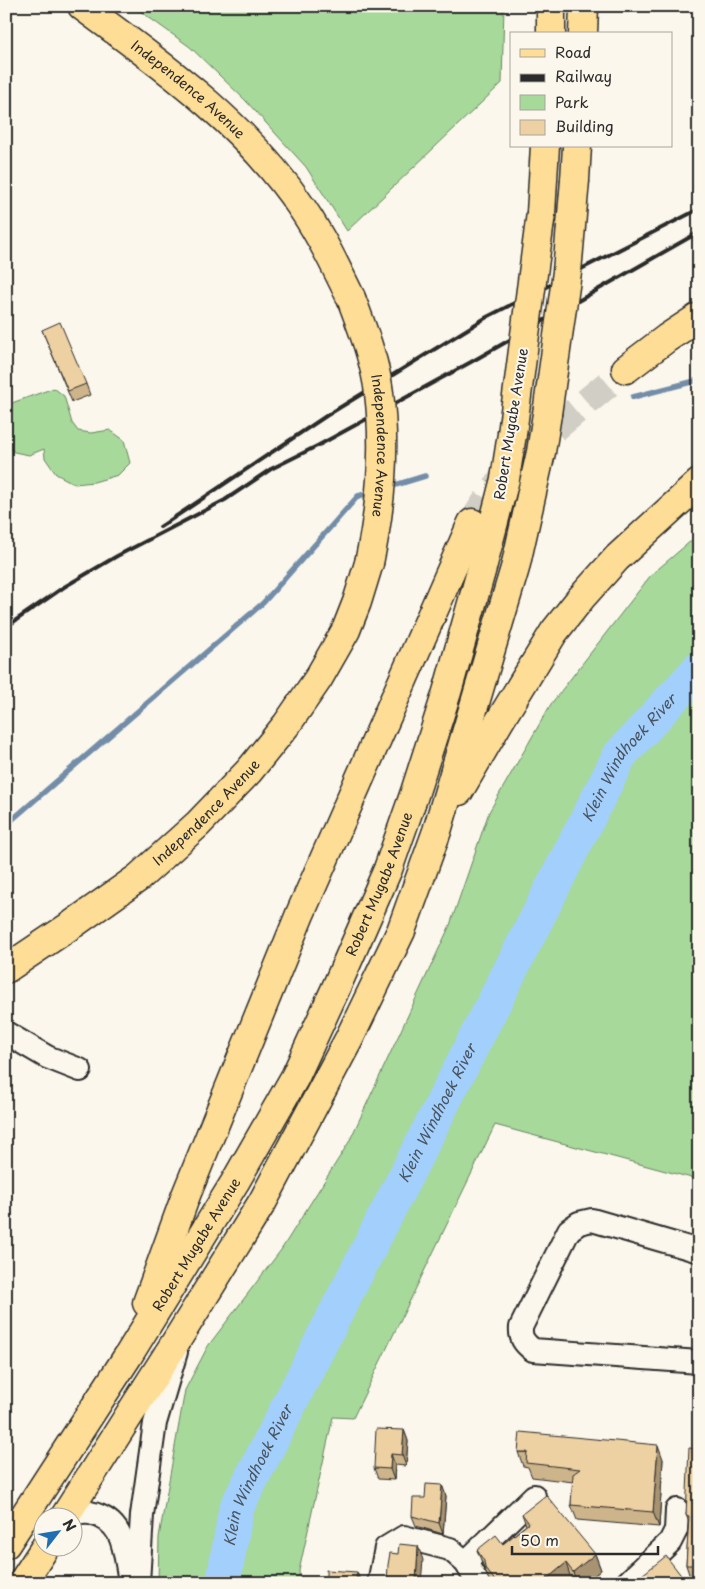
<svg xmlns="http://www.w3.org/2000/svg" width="705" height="1589" font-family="'Playpen Sans',sans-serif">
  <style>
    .green { fill: #a7d99a; stroke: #698262 }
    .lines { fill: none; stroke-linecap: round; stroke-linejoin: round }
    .stream { stroke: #738da9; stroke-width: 5.5 }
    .river { stroke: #a3cffd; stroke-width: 35 }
    .major-tunnel { stroke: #d1cec5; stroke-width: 28; stroke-dasharray: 28 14; stroke-linecap: butt }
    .minor-casing { stroke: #2b2b2b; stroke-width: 26 }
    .major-casing { stroke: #2b2b2b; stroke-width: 31 }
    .minor { stroke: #fbf7ec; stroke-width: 22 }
    .major { stroke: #fedd96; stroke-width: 28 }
    .rail { stroke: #2b2b2b; stroke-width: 4 }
    .major-bridge-casing { stroke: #2b2b2b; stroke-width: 31; stroke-linecap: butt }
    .major-bridge { stroke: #fedd96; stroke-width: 28 }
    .wall { fill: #cdb48b; stroke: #2b2b2b }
    .shaded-wall { fill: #a79271; stroke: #2b2b2b }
    .building { fill: #eed1a2; stroke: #2b2b2b }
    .labels { text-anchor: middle; stroke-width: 4; stroke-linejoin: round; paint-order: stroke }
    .street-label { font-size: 14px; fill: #2b2b2b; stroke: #fbf7ec }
    .water-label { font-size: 15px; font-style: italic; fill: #495460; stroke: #fbf7ec }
  </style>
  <rect width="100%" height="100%" fill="#fbf7ec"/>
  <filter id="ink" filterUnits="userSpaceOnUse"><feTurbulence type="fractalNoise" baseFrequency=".02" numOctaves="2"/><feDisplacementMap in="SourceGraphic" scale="10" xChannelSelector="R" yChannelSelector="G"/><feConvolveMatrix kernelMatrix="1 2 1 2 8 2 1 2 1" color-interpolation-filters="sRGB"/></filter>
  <g filter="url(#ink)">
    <!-- green -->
    <g class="green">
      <polygon points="133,6 504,6 502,83 347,231 306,167 246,101 190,47"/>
      <polygon points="54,388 64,396 72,423 78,431 91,433 110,430 124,440 130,463 118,475 94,482 75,484 56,474 45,458 44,449 29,455 14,452 6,443 6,405"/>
      <polygon points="699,534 699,1180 495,1125 353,1418 333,1417 299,1571 300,1583 158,1583 159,1537 185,1390 208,1346 281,1250 349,1142 450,925 489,812 551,704 651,575"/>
    </g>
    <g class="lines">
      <!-- stream -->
      <g class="stream">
        <polyline points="633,397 699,380"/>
        <polyline points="389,487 425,476"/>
        <polyline points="6,825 263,603 358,496 373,492"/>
      </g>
      <!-- river -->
      <path class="river" id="s1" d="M225,1583l-1,-4 12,-70 384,-754 79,-86"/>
      <!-- major-tunnel -->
      <polyline class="major-tunnel" points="472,523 490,495 509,471 530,449 626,369"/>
      <defs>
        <g id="minor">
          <polyline points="6,1033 47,1057 80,1070"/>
          <path d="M699,1251l-107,-31 -13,3 -10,7 -48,97c-1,11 3,16 12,23l166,12"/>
          <path d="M67,1514c7,0 16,-2 23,-1 36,8 34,39 40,68"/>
          <polyline points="466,1562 534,1496"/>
          <polyline points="138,1583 142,1515 155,1423 176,1352"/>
          <polyline points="379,1583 386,1548 404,1537 450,1549 466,1563 478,1583"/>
          <polyline points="627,1583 670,1542 676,1530 677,1510"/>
        </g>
        <g id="major">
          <path id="s2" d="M82,6c80,59 164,118 220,202 19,28 34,59 49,90"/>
          <polyline points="551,34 551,6"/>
          <polyline points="583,34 584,6"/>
          <polyline points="575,180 577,146"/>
          <polyline points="541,213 545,146"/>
          <polyline points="626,369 667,338 699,317"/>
          <polyline points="459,791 499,722 554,632 581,598 617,558 699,483"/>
          <path id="s3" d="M6,969l67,-45 65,-46 60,-54 51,-53 38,-47 31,-45 28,-49 11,-28 12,-39"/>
          <polyline points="147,1303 186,1195 300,914 472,523"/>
          <polyline points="65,1516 175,1343 263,1201 349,1039 401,931 437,831 515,568 541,452 547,414"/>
          <path id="s4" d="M6,1544l122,-188 107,-174 60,-105 40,-87 53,-121 26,-74 33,-103 35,-124 23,-89 7,-45"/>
          <polyline points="22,1583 46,1546"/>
        </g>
      </defs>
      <!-- minor casing -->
      <use href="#minor" class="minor-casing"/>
      <!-- major casing -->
      <use href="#major" class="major-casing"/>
      <!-- minor -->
      <use href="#minor" class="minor"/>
      <!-- major -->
      <use href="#major" class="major"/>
      <!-- rail -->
      <g class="rail">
        <polyline points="160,527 326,416 487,317 699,209"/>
        <polyline points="6,627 64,587 117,556 225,500 271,469 319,445 471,362 699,232"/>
      </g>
      <defs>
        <g id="major-bridge">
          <path id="s5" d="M351,298c11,30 24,62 28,95 7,57 2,114 -10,170"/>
          <polyline points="547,414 567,272 575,180"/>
          <polyline points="512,434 541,213"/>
        </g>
      </defs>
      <!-- major-bridge casing -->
      <use href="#major-bridge" class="major-bridge-casing"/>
      <!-- major-bridge -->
      <use href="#major-bridge" class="major-bridge"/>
    </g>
    <!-- wall -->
    <g class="wall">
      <polygon points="42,330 86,384 90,395 72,402"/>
      <polygon points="404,1430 408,1441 406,1466 395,1465 394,1480 378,1479 374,1468"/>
      <polygon points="699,1449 699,1578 690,1577 686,1565 689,1522 686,1515"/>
      <polygon points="518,1452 663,1459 659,1527 577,1520 571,1505 573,1482 532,1477 528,1467 523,1466"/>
      <polygon points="442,1485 446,1496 443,1534 416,1526 412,1516"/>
      <polygon points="522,1514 595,1554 601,1570 585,1583 574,1583 571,1579 567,1583 490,1583 477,1550 503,1544 526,1525"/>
      <polygon points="642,1575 687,1583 645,1583"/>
    </g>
    <!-- shaded-wall -->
    <g class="shaded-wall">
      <polygon points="404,1430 408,1441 406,1466 402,1455"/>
      <polygon points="658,1445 663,1459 659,1527 653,1512"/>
      <polygon points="391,1454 395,1465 394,1480 390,1469"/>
      <polygon points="442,1485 446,1496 443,1534 439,1523"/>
      <polygon points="418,1546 423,1560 421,1583 416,1583"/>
      <polygon points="595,1554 601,1570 585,1583 577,1583 573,1572"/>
      <polygon points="566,1563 571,1579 567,1583 542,1583"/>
      <polygon points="357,1572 361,1583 356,1583"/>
    </g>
    <!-- building -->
    <g class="building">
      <polygon points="60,322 86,384 68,391 42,330"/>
      <polygon points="376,1429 404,1430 402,1455 391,1454 390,1469 374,1468"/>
      <polygon points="520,1432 658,1445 653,1512 571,1505 573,1474 580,1469 526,1463 527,1452 518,1452"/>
      <polygon points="689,1448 699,1449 699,1565 686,1565 689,1516 686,1515"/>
      <polygon points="426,1484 442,1485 439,1523 412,1516 413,1498 425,1498"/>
      <polygon points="546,1495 595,1554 573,1572 566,1563 542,1583 497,1583 485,1568 484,1561 477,1550 496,1535 503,1544 529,1523 522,1514"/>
      <polygon points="399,1544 418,1546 416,1583 387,1583 388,1565 390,1553 398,1554"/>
      <polygon points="666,1556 687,1583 649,1583 642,1575"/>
      <polygon points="326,1570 357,1572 356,1583 326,1583"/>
    </g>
  </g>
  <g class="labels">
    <!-- street labels -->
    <g class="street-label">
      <text dy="5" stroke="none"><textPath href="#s2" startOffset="135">Independence Avenue</textPath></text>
      <text transform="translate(511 424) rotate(-81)" y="5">Robert Mugabe Avenue</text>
      <text dy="5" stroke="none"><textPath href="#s5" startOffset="152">Independence Avenue</textPath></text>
      <text dy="5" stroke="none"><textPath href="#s3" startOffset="255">Independence Avenue</textPath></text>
      <text dy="5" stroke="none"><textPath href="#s4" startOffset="760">Robert Mugabe Avenue</textPath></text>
      <text dy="5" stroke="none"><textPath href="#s4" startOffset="355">Robert Mugabe Avenue</textPath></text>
    </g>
    <!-- water labels -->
    <g class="water-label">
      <text dy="5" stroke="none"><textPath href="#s1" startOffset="924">Klein Windhoek River</textPath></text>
      <text dy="5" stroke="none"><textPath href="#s1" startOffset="519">Klein Windhoek River</textPath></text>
      <text dy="5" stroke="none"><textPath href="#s1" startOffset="114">Klein Windhoek River</textPath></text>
    </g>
  </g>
  <!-- margin -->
  <rect width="705" height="1589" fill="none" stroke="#fbf7ec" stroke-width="25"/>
  <rect x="12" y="12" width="680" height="1564" fill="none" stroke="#2b2b2b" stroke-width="2" filter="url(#ink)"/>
  <!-- legend -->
  <rect x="510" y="32" width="162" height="115" fill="#fbf7ec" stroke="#a8a59f"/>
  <rect x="520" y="49" width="25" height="8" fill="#fedd96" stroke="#a8a59f"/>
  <text x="555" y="58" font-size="15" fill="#2b2b2b">Road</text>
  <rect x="520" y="74" width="25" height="8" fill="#2b2b2b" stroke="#a8a59f"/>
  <text x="555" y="82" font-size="15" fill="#2b2b2b">Railway</text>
  <rect x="520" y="95" width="25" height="15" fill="#a7d99a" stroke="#a8a59f"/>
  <text x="555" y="108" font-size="15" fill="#2b2b2b">Park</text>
  <rect x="520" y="120" width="25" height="15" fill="#eed1a2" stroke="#a8a59f"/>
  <text x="555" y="132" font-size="15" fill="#2b2b2b">Building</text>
  <!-- north arrow -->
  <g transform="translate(58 1532) rotate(59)"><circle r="24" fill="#fbf7ec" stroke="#a8a59f"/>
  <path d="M0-4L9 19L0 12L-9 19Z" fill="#1f6fb2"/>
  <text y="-8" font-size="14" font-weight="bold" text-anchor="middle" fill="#2b2b2b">N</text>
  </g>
  <!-- scale -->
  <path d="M512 1546v8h146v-8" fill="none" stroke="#2b2b2b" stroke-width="2.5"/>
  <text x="520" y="1546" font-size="15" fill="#2b2b2b" stroke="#fbf7ec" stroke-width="4" paint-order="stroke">50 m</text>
</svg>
